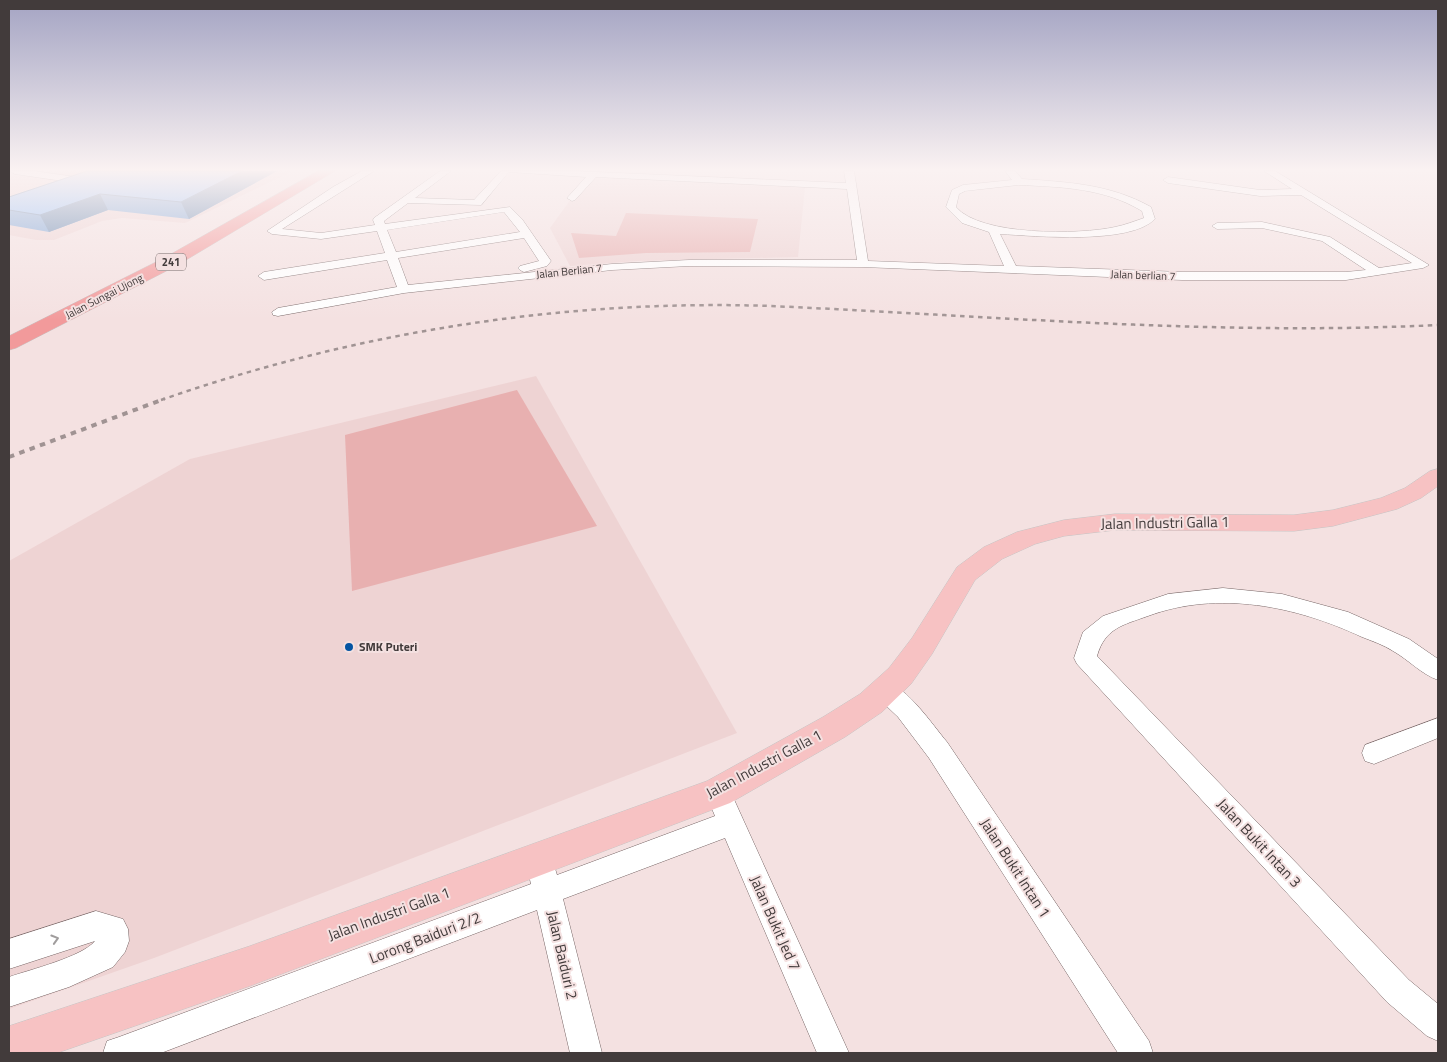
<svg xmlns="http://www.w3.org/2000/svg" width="1447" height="1062" font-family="'Titillium Web',sans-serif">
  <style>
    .built { fill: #eed3d3 }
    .green { fill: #e8b0b0 }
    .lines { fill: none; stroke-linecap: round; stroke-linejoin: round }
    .minor-casing { stroke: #766; stroke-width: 1 }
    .major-casing { stroke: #c6c4c4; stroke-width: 1 }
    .highway-casing { stroke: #c6c4c4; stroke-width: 1 }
    .minor { fill: #fff; fill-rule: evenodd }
    .major { fill: #f7c2c3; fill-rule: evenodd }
    .highway { fill: #f29a9b; fill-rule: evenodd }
    .rail-far1 { stroke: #a09393; stroke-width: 2.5; stroke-dasharray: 4.5 4.5; stroke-linecap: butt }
    .rail { stroke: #a09393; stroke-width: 4; stroke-dasharray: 5.5 5.5; stroke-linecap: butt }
    .wall { fill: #78a2d6 }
    .shaded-wall { fill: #6184ae }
    .building { fill: #8bbcf9; stroke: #6184ae }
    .oneway { stroke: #a09d9d }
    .poi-dot { fill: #0554a2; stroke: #f4e1e1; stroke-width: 2 }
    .labels { text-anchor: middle; stroke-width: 4; stroke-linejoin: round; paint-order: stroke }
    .shield { fill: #f4e1e1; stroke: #776d6d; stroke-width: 1 }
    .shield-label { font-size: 11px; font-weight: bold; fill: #423b3b }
    .far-street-label { font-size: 11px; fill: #423b3b; stroke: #f4e1e1 }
    .poi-label { font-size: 12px; font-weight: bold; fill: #423b3b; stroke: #f4e1e1; text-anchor: start }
    .near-street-label { font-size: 15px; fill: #423b3b; stroke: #f4e1e1 }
  </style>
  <rect width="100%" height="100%" fill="#f4e1e1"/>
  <!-- built -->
  <g class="built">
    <polygon points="9,171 293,171 185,223 122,218 102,221 54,240 36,240 9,235"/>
    <polygon points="587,177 805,187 798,257 637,261 570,266 550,228"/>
    <polygon points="536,376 737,733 154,958 9,1009 9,561 190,459"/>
  </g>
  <!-- green -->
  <g class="green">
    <polygon points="626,213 758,219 750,252 646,253 579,258 571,233 616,236"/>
    <polygon points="517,390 597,526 352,591 345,435"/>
  </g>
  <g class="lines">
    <defs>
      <g id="minor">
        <polygon points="10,171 34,171 90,179 95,182 90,185 15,174"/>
        <path d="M362,171h12l-92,58 39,4 54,-8 -2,-5 1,-2 66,-47h11l-36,27 59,2 27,-29h73l272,12 -2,-12h10l14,90 136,5 -15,-34 -27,-9 -16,-16 6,-17 11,-5 49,-5 -7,-9h10l7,8c45,3 88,5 129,28l4,12c-25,26 -120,17 -155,15l16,32 166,6h164l20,-2 -44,-29 -60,-13 -45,1 -5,-3 5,-3 45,-1 68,15 49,31 33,-5 -111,-68 -41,1 -92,-13 -5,-3 5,-3 92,13 32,-1 -28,-18h11l154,94 -6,3 -77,12h-164l-319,-13 -174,-1 -77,4 -208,23 -126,23 -5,-1 -1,-3 6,-4 119,-21 -10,-27 -123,20 -6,-4 6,-4 121,-19 -8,-22 -56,8 -49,-5 -5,-3 66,-44zM509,172l77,5 -19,21 5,3 3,-1 21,-23 251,12 10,71h-168l-77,4 -204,21 -10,-27 126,-20 15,23 -19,5 -2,2 2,2 4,2 23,-6 4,-5 -29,-42 -12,-12 -125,17 -1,-3 24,-18 73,2zM1019,185c43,2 85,3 123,26l2,7c-9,3 -19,7 -29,9 -35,8 -135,9 -159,-20l3,-13 6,-3zM504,212l16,20 -124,20 -9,-22z"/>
        <path d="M1223,588l59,6 66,18 61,27 29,20v21c-17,-6 -29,-20 -45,-29 -9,-6 -21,-10 -31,-14 -66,-31 -144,-47 -214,-21 -25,9 -43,12 -51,40l312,324 29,24v37l-11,-5 -40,-34 -310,-338 -3,-6 9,-26 20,-16 65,-22z"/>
        <path d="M885,681c24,8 46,42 62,61l202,299 4,12h-35l-189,-295 -31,-41 -21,-20 -4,-7 4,-7z"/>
        <polygon points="1438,718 1438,738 1374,764 1365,761 1362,753 1365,745"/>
        <polygon points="718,780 727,784 849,1053 817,1053 725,838 563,899 602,1053 570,1053 537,910 161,1053 103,1053 107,1041 119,1037 531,884 525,858 529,849 539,845 549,849 557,875 715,816 705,792 709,784"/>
        <path d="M96,911l27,8 5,10 1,12 -4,11 -12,15 -44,20 -60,20v-30c20,-7 73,-20 86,-36l-86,28v-30z"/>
      </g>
      <polygon id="major" points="1438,469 1438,486 1421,498 1397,509 1333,526 1294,531 1115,530 1064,536 1035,544 1002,559 975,580 932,654 911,684 882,712 845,737 730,803 250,986 57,1053 9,1053 9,1026 250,946 707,781 823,717 860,694 889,668 912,638 957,567 984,547 1017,532 1064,520 1115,514 1294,515 1333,510 1381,498 1405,488 1430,471"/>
      <polygon id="highway" points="318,171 335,171 176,266 16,348 9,350 9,336 164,258"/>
    </defs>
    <!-- minor casing -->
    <use href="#minor" class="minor-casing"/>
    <!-- major casing -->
    <use href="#major" class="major-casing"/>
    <!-- highway casing -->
    <use href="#highway" class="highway-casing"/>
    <!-- minor -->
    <use href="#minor" class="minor"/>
    <!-- major -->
    <use href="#major" class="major"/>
    <!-- highway -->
    <use href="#highway" class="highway"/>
    <!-- rail-far1 -->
    <path class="rail-far1" d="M161,400c195,-68 403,-101 610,-94 222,10 444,30 667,19"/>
    <!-- rail -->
    <polyline class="rail" points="9,457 164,399"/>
  </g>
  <!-- wall -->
  <polygon class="wall" points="87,171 277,171 189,219 108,210 49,232 9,225 9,197"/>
  <!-- shaded-wall -->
  <g class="shaded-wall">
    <polygon points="242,171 277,171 189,219 181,202"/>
    <polygon points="100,194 108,210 49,232 40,215"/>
  </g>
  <!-- building -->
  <polygon class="building" points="87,171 242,171 181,202 100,194 40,215 9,210 9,197"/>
  <!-- one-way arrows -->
  <defs><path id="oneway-chevron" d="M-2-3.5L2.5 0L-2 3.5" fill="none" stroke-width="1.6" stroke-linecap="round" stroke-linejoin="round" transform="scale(1.25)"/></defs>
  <use class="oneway" href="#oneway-chevron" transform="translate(55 939) rotate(-17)"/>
  <!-- sky -->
  <linearGradient id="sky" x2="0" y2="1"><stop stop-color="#a4a4c3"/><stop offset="0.53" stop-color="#faf2f2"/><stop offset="1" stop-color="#faf2f2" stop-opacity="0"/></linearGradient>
  <rect width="1447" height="320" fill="url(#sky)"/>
  <!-- markers -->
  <circle class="poi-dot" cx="349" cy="647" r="5"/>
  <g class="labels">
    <!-- shield labels -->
    <rect class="shield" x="156" y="253.5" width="30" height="17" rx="4"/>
    <g class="shield-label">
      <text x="171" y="266">241</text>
    </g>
    <!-- far-street labels -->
    <g class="far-street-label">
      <text transform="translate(569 271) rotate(-6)" y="4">Jalan Berlian 7</text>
      <text transform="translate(1143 275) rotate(2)" y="4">Jalan berlian 7</text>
      <text transform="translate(104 296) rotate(-27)" y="4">Jalan Sungai Ujong</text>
    </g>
    <!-- poi labels -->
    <g class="poi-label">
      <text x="359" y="651">SMK Puteri</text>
    </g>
    <!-- near-street labels -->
    <g class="near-street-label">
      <text transform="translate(1165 523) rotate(-1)" y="5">Jalan Industri Galla 1</text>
      <text transform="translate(764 764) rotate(-28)" y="5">Jalan Industri Galla 1</text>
      <text transform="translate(1259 843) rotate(47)" y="5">Jalan Bukit Intan 3</text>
      <text transform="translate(1015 868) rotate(57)" y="5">Jalan Bukit Intan 1</text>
      <text transform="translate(389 914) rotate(-20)" y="5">Jalan Industri Galla 1</text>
      <text transform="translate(775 923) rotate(66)" y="5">Jalan Bukit Jed 7</text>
      <text transform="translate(425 938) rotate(-21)" y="5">Lorong Baiduri 2/2</text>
      <text transform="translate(562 955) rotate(77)" y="5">Jalan Baiduri 2</text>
    </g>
  </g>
  <!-- border -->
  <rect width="1447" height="1062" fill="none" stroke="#423b3b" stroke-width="20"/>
</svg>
